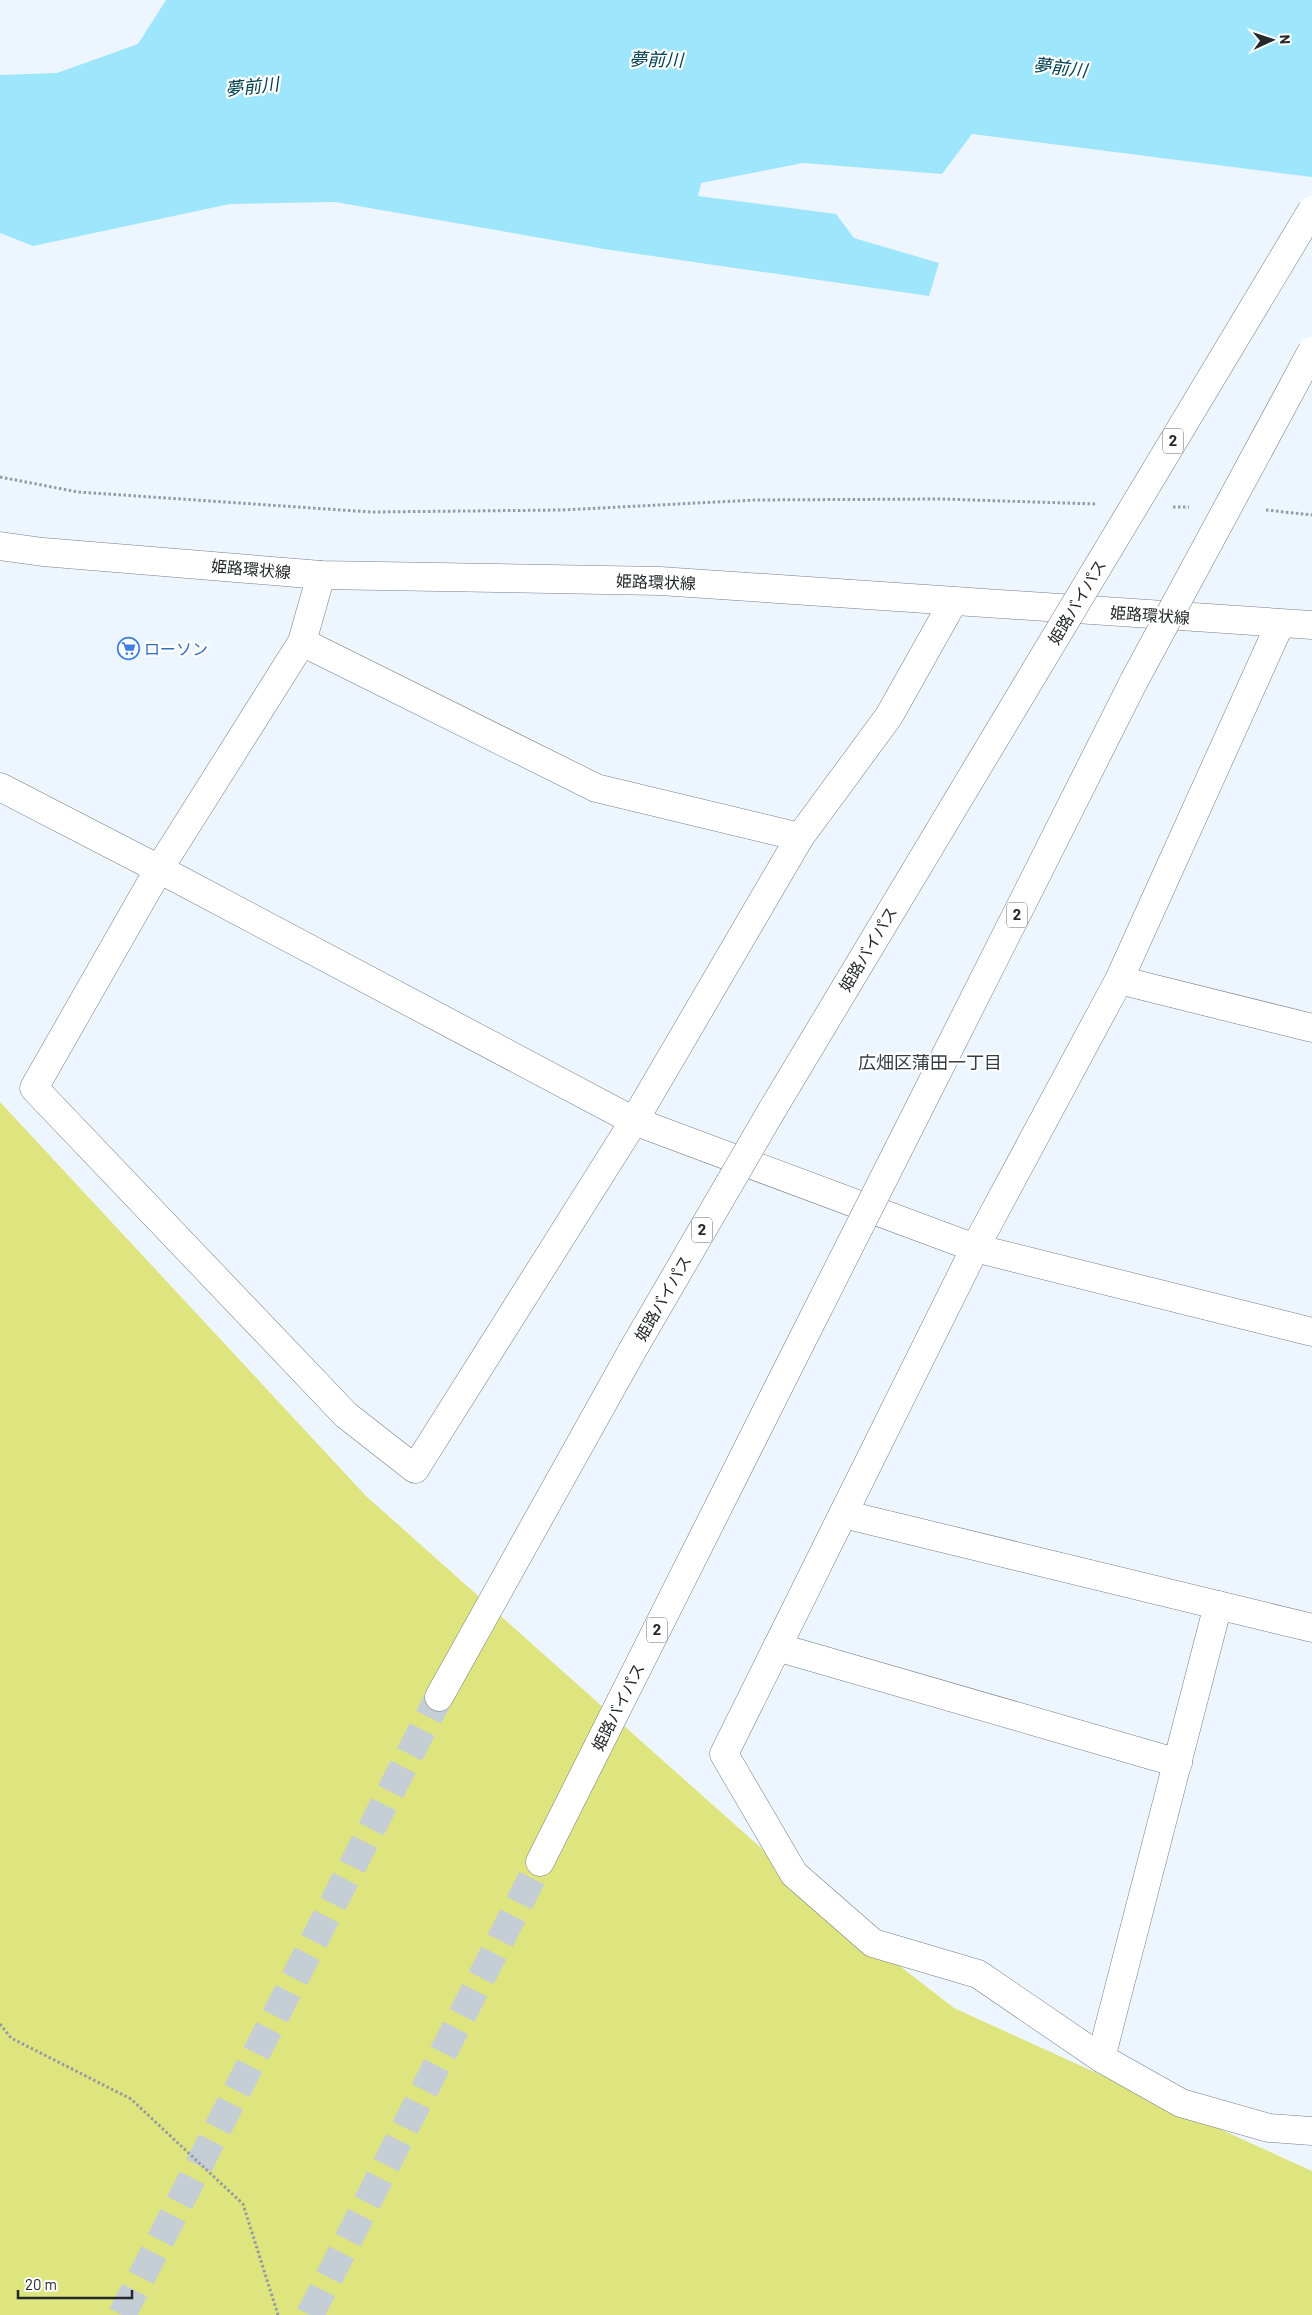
<svg xmlns="http://www.w3.org/2000/svg" width="1312" height="2315" font-family="Barlow,'Noto Sans JP',sans-serif">
  <style>
    .green { fill: #dee57e }
    .water { fill: #9ee6fc }
    .lines { fill: none; stroke-linecap: round; stroke-linejoin: round }
    .highway-tunnel { stroke: #c5cdd5; stroke-width: 28; stroke-dasharray: 28 14; stroke-linecap: butt }
    .street-casing { stroke: #777f87; stroke-width: 29 }
    .secondary-casing { stroke: #777f87; stroke-width: 29 }
    .highway-casing { stroke: #777f87; stroke-width: 29 }
    .path { stroke: #949ba1; stroke-width: 3; stroke-dasharray: 2.5 2.5; stroke-linecap: butt }
    .street { stroke: #fff; stroke-width: 28 }
    .secondary { stroke: #fff; stroke-width: 28 }
    .highway { stroke: #fff; stroke-width: 28 }
    .highway-bridge-casing { stroke: #777f87; stroke-width: 29; stroke-linecap: butt }
    .highway-bridge { stroke: #fff; stroke-width: 28 }
    .labels { text-anchor: middle; stroke-width: 4.5; stroke-linejoin: round; paint-order: stroke }
    .shield { fill: #fff; stroke: #67696b; stroke-width: 1 }
    .shield-label { font-size: 15px; font-weight: bold; fill: #26292c }
    .street-label { font-size: 16px; fill: #26292c; stroke: #fff }
    .shop-label { font-size: 16px; fill: #366cbe; stroke: #fff; text-anchor: start }
    .water-label { font-size: 18px; font-style: italic; fill: #004150; stroke: #fff }
    .neighbourhood-label { font-size: 18px; fill: #353c42; stroke: #fff }
  </style>
  <rect width="100%" height="100%" fill="#edf6ff"/>
  <!-- green -->
  <polygon class="green" points="0,1102 366,1496 852,1929 954,2008 1312,2171 1312,2315 0,2315"/>
  <!-- water -->
  <polygon class="water" points="166,0 1312,0 1312,177 972,134 942,174 803,163 701,183 698,196 836,214 854,238 939,263 929,296 604,249 335,202 230,204 33,246 0,233 0,75 57,73 138,44"/>
  <g class="lines">
    <!-- highway-tunnel -->
    <g class="highway-tunnel">
      <polyline points="122,2315 439,1697"/>
      <polyline points="310,2315 540,1862"/>
    </g>
    <defs>
      <g id="street">
        <polyline points="321,575 302,642 159,869 34,1088 346,1415 415,1469 634,1121 800,837 889,716 953,602"/>
        <polyline points="1280,624 1119,980 975,1248 724,1754 794,1874 873,1943 978,1974 1101,2058 1181,2103 1269,2128 1312,2131"/>
        <polyline points="302,642 596,788 800,837"/>
        <polyline points="1119,980 1312,1028"/>
        <polyline points="843,1514 1312,1628"/>
        <polyline points="777,1647 1178,1763"/>
        <polyline points="1101,2058 1218,1605"/>
      </g>
      <g id="secondary">
        <polyline points="0,546 43,552 321,575 660,581 1312,625"/>
        <polyline points="0,787 159,869 634,1121 975,1248 1312,1332"/>
      </g>
      <g id="highway">
        <polyline points="772,1110 1034,673"/>
        <polyline points="899,1148 1134,681"/>
        <polyline points="439,1697 632,1351"/>
        <polyline points="540,1862 773,1398"/>
      </g>
    </defs>
    <!-- street casing -->
    <use href="#street" class="street-casing"/>
    <!-- secondary casing -->
    <use href="#secondary" class="secondary-casing"/>
    <!-- highway casing -->
    <use href="#highway" class="highway-casing"/>
    <!-- path -->
    <g class="path">
      <polyline points="0,477 78,492 371,512 562,510 755,500 941,499 1097,504"/>
      <polyline points="1173,507 1189,507"/>
      <polyline points="1266,510 1312,515"/>
      <polyline points="0,2024 11,2038 131,2099 243,2204 278,2315"/>
    </g>
    <!-- street -->
    <use href="#street" class="street"/>
    <!-- secondary -->
    <use href="#secondary" class="secondary"/>
    <!-- highway -->
    <use href="#highway" class="highway"/>
    <defs>
      <g id="highway-bridge">
        <polyline points="1034,673 1312,210"/>
        <polyline points="1134,681 1312,351"/>
        <polyline points="632,1351 772,1110"/>
        <polyline points="773,1398 899,1148"/>
      </g>
    </defs>
    <!-- highway-bridge casing -->
    <use href="#highway-bridge" class="highway-bridge-casing"/>
    <!-- highway-bridge -->
    <use href="#highway-bridge" class="highway-bridge"/>
  </g>
  <!-- icons -->
  <defs>
    <symbol id="supermarket-ring" viewBox="-11 -11 22 22"><circle r="9.5" fill="#fff" stroke="#3f7fe0" stroke-width="1.5"/><path d="M-6-5.5h2.5l.6 2H6L4.5 2H-2.5L-4.4-4H-6ZM-1.5 3.2a1.3 1.3 0 1 0 .1 0ZM3 3.2a1.3 1.3 0 1 0 .1 0Z" fill="#3f7fe0"/></symbol>
  </defs>
  <g fill-rule="evenodd">
    <use href="#supermarket-ring" x="116" y="636" width="25" height="25"/>
  </g>
  <g class="labels">
    <!-- shield labels -->
    <g class="shield">
      <rect x="1163" y="428.5" width="20" height="25" rx="4"/>
      <rect x="1007" y="902.5" width="20" height="25" rx="4"/>
      <rect x="692" y="1217.5" width="20" height="25" rx="4"/>
      <rect x="647" y="1617.5" width="20" height="25" rx="4"/>
    </g>
    <g class="shield-label">
      <text x="1173" y="446">2</text>
      <text x="1017" y="920">2</text>
      <text x="702" y="1235">2</text>
      <text x="657" y="1635">2</text>
    </g>
    <!-- street labels -->
    <g class="street-label">
      <text transform="translate(251 569) rotate(5)" y="6">姫路環状線</text>
      <text transform="translate(656 582) rotate(2)" y="6">姫路環状線</text>
      <text transform="translate(1077 602) rotate(-59)" y="6">姫路バイパス</text>
      <text transform="translate(1150 615) rotate(4)" y="6">姫路環状線</text>
      <text transform="translate(868 949) rotate(-59)" y="6">姫路バイパス</text>
      <text transform="translate(663 1298) rotate(-60)" y="6">姫路バイパス</text>
      <text transform="translate(618 1707) rotate(-63)" y="6">姫路バイパス</text>
    </g>
    <!-- shop labels -->
    <g class="shop-label">
      <text x="144" y="655">ローソン</text>
    </g>
    <!-- water labels -->
    <g class="water-label">
      <text transform="translate(656 60) rotate(1)" y="6">夢前川</text>
      <text transform="translate(1060 68) rotate(7)" y="6">夢前川</text>
      <text transform="translate(252 87) rotate(-6)" y="6">夢前川</text>
    </g>
    <!-- neighbourhood labels -->
    <g class="neighbourhood-label">
      <text x="930" y="1069">広畑区蒲田一丁目</text>
    </g>
  </g>
  <!-- north arrow -->
  <g transform="translate(1272 40) rotate(87)" stroke="#ffffff" stroke-width="4" paint-order="stroke">
  <path d="M0-4L9 19L0 12L-9 19Z" fill="#26292c"/>
  <text y="-8" font-size="14" font-weight="bold" text-anchor="middle" fill="#26292c">N</text>
  </g>
  <!-- scale -->
  <path d="M18 2290v8h114v-8" fill="none" stroke="#26292c" stroke-width="2.5"/>
  <text x="25" y="2290" font-size="15" fill="#26292c" stroke="#ffffff" stroke-width="4" paint-order="stroke">20 m</text>
</svg>
